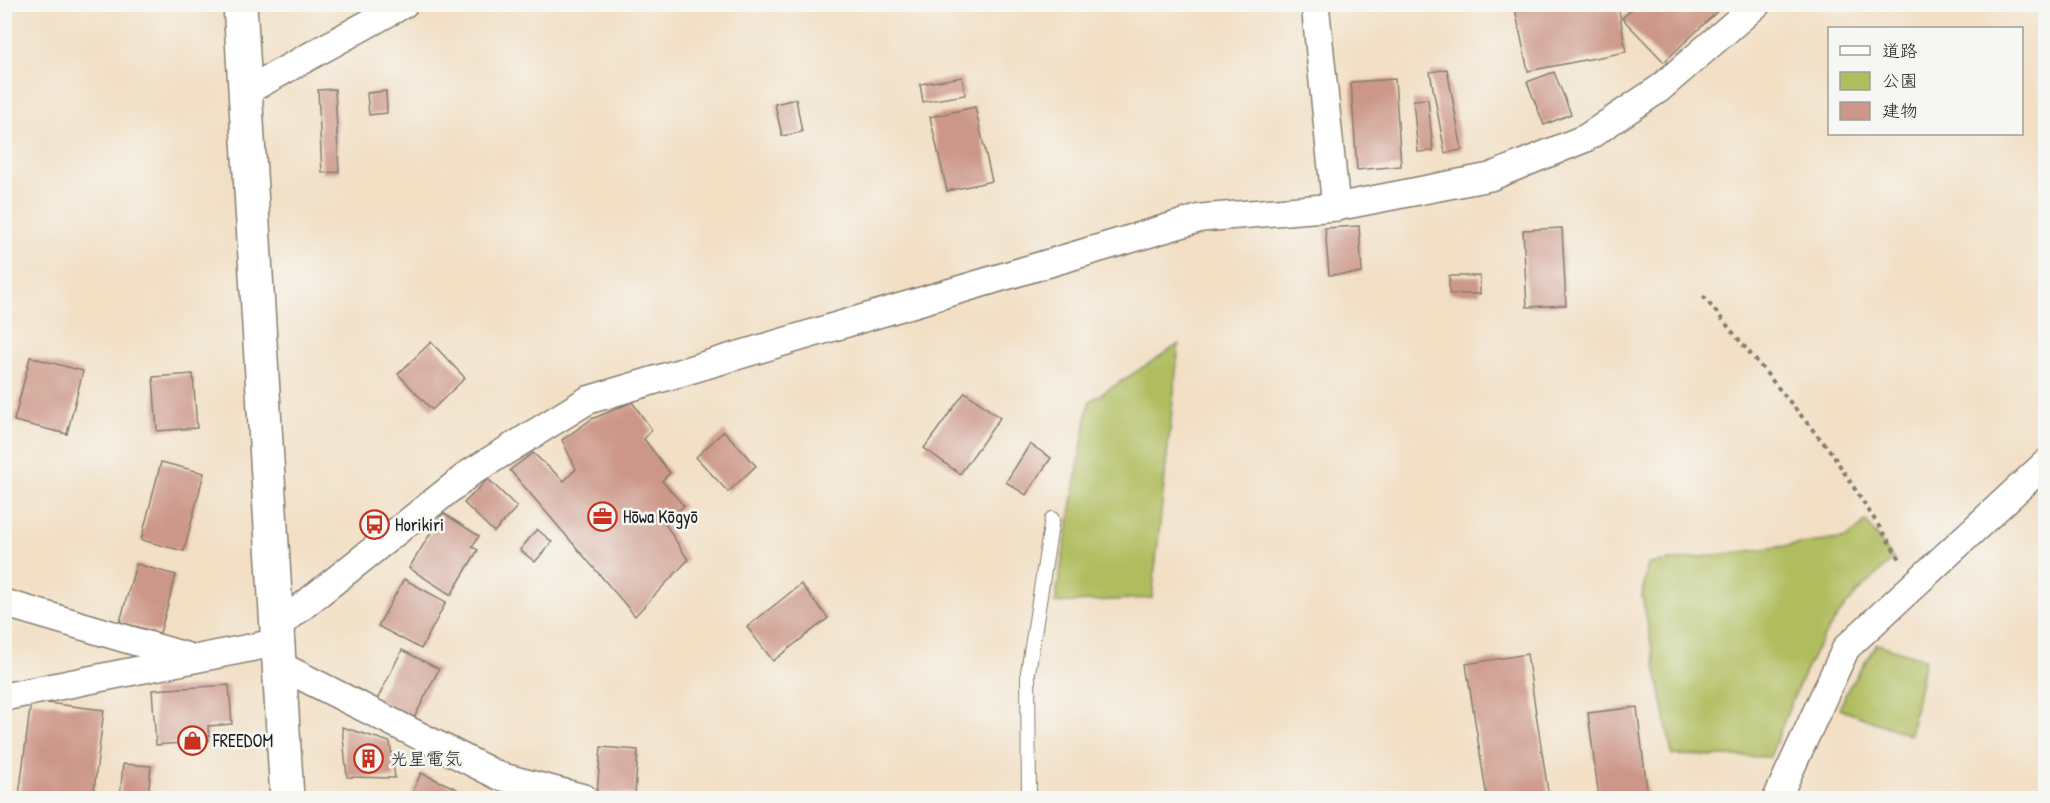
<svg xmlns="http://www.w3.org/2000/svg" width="2050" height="803" font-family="'Patrick Hand','Klee One',sans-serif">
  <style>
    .green { fill: #b0bd5f; stroke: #666c3e; stroke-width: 1.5 }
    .building { fill: #cc9788 }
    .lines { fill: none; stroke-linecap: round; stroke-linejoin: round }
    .service-casing { stroke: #877e70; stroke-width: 16 }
    .minor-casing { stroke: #877e70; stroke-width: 30 }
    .tertiary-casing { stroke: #877e70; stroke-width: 36 }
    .path { stroke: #877e70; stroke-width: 4; stroke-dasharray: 4.5 4.5; stroke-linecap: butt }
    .service { stroke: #fff; stroke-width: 14 }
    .minor { stroke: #fff; stroke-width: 27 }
    .tertiary { stroke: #fff; stroke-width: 33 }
    .labels { text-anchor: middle; stroke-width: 5; stroke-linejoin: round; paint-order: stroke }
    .poi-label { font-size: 18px; fill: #1c1c1c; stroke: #f6f6f2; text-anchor: start }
  </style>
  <rect width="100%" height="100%" fill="#f6f6f2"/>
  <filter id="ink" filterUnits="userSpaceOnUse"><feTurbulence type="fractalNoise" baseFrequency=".0167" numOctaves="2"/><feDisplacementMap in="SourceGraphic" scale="12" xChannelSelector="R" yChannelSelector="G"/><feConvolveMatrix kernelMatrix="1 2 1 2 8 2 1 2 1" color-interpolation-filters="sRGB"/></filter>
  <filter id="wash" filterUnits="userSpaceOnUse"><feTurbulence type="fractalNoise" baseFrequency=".008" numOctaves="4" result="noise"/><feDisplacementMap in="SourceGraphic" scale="24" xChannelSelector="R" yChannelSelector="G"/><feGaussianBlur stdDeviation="1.35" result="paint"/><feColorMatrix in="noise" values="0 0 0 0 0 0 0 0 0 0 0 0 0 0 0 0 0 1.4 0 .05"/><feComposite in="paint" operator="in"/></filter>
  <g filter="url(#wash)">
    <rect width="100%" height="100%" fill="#f2dfc4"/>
    <!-- green -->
    <g class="green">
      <polygon points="1179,344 1152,598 1055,603 1089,402"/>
      <path d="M1866,521l27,38c-16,16 -35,31 -49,49 -35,43 -54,98 -74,149l-98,-2 -30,-160 6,-31 199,-26z"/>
      <polygon points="1877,644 1925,659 1910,735 1839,709 1849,687"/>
    </g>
    <g id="blocks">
      <!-- building -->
      <g class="building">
        <polygon points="1514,4 1618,4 1626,52 1528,71"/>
        <polygon points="1637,5 1724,5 1664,62 1622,18"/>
        <polygon points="1447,69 1462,150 1445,153 1430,72"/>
        <polygon points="1554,72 1571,114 1544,125 1527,82"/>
        <polygon points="962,77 965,95 923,102 920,84"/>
        <polygon points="1395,79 1401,166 1357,170 1351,82"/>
        <polygon points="335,89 339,172 322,173 318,90"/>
        <polygon points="386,91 387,113 369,115 367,93"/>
        <polygon points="796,99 802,132 782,136 775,104"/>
        <polygon points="1428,99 1433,151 1418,152 1413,100"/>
        <polygon points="975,107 992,181 947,191 930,117"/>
        <polygon points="1359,226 1362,273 1329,275 1325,228"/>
        <polygon points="1562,228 1566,305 1527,307 1523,230"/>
        <rect x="1449" y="276" width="31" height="18"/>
        <polygon points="431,342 465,378 432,410 398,374"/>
        <polygon points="30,357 83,371 67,434 14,421"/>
        <polygon points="193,374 197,428 157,431 153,377"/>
        <polygon points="965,392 1000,418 960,474 924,448"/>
        <polygon points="632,402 652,430 644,439 670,473 662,481 684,506 664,522 688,560 635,616 510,470 533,453 564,481 576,469 562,440 592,419"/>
        <polygon points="724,431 756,466 728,492 696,457"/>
        <polygon points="1030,444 1051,458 1026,495 1006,482"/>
        <polygon points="161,462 204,473 184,551 141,540"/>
        <polygon points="488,479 517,507 494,532 464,503"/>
        <polygon points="443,513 479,536 472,547 478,550 451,595 409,568"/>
        <polygon points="537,529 552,542 535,562 520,550"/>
        <polygon points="136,564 176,575 160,633 120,622"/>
        <polygon points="404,579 446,602 421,649 378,626"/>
        <polygon points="801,584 828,618 773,661 747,627"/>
        <polygon points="402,650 439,669 414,718 377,700"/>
        <polygon points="1527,654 1549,798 1487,798 1466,664"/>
        <polygon points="229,685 232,724 208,726 209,741 156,745 152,690"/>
        <polygon points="31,701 104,710 93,798 19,796"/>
        <polygon points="1637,707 1648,798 1599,798 1588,713"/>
        <polygon points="342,727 390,742 395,778 347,777"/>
        <polygon points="601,747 638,750 635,795 597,792"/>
        <polygon points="123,764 151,766 148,798 120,798"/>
        <polygon points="421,773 457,789 453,798 410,798"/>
      </g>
    </g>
  </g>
  <g filter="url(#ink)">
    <use href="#blocks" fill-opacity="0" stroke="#877e70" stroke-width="1.5"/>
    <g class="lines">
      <defs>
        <polyline id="service" points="1029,798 1028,672 1052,519"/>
        <g id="minor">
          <polyline points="1315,4 1336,207"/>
          <polyline points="245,92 404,4"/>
          <polyline points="4,603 188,657"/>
          <polyline points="279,625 470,473 588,400 1201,218 1336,207 1490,177 1586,138 1659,89 1757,4"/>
          <polyline points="281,666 499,776 584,798"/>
          <polyline points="4,697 279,642"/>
          <polyline points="1777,798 1846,648 2046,463"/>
        </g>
        <polyline id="tertiary" points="240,4 287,798"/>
      </defs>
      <!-- service casing -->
      <use href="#service" class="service-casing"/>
      <!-- minor casing -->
      <use href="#minor" class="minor-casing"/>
      <!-- tertiary casing -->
      <use href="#tertiary" class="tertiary-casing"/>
      <!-- path -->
      <polyline class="path" points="1703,296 1831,452 1900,559"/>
      <!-- service -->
      <use href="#service" class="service"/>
      <!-- minor -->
      <use href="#minor" class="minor"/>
      <!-- tertiary -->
      <use href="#tertiary" class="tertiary"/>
    </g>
  </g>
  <!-- icons -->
  <defs>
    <symbol id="office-ring" viewBox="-11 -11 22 22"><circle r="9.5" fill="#f6f6f2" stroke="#c8321e" stroke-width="1.5"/><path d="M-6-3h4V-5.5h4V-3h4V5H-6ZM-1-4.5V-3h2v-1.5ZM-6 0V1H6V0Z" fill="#c8321e"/></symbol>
    <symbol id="bus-ring" viewBox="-11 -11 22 22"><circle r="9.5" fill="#f6f6f2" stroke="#c8321e" stroke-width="1.5"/><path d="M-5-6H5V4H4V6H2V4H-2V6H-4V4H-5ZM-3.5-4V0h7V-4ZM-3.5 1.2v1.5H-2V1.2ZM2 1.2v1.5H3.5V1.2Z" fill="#c8321e"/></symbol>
    <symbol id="shop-ring" viewBox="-11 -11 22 22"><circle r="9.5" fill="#f6f6f2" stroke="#c8321e" stroke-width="1.5"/><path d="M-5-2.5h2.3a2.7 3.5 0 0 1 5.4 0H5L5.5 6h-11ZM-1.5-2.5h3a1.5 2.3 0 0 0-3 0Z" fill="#c8321e"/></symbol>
    <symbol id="building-ring" viewBox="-11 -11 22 22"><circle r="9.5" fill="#f6f6f2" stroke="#c8321e" stroke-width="1.5"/><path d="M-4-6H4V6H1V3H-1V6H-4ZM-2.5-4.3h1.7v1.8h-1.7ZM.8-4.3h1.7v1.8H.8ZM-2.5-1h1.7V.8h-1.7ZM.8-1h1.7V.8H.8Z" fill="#c8321e"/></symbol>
  </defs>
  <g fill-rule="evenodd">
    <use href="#office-ring" x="586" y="500" width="33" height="33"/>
    <use href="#bus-ring" x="358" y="508" width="33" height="33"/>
    <use href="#shop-ring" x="176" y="724" width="33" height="33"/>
    <use href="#building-ring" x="352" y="742" width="33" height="33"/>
  </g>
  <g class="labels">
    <!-- poi labels -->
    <g class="poi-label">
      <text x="623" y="523">Hōwa Kōgyō</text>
      <text x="395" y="531">Horikiri</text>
      <text x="213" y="747">FREEDOM</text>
      <text x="390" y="765">光星電気</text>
    </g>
  </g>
  <!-- margin -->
  <rect width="2050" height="803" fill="none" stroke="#f6f6f2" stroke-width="24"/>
  <!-- legend -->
  <rect x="1828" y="27" width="195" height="108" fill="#f6f6f2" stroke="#9f9f9c" stroke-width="1.5"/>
  <rect x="1840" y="46" width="30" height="9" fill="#ffffff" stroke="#9f9f9c" stroke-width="1.5"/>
  <text x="1882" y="57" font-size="18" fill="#1c1c1c">道路</text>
  <rect x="1840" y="72" width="30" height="18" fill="#b0bd5f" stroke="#9f9f9c" stroke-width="1.5"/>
  <text x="1882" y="87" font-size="18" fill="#1c1c1c">公園</text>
  <rect x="1840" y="102" width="30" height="18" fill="#cc9788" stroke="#9f9f9c" stroke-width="1.5"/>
  <text x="1882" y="117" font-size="18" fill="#1c1c1c">建物</text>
</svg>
